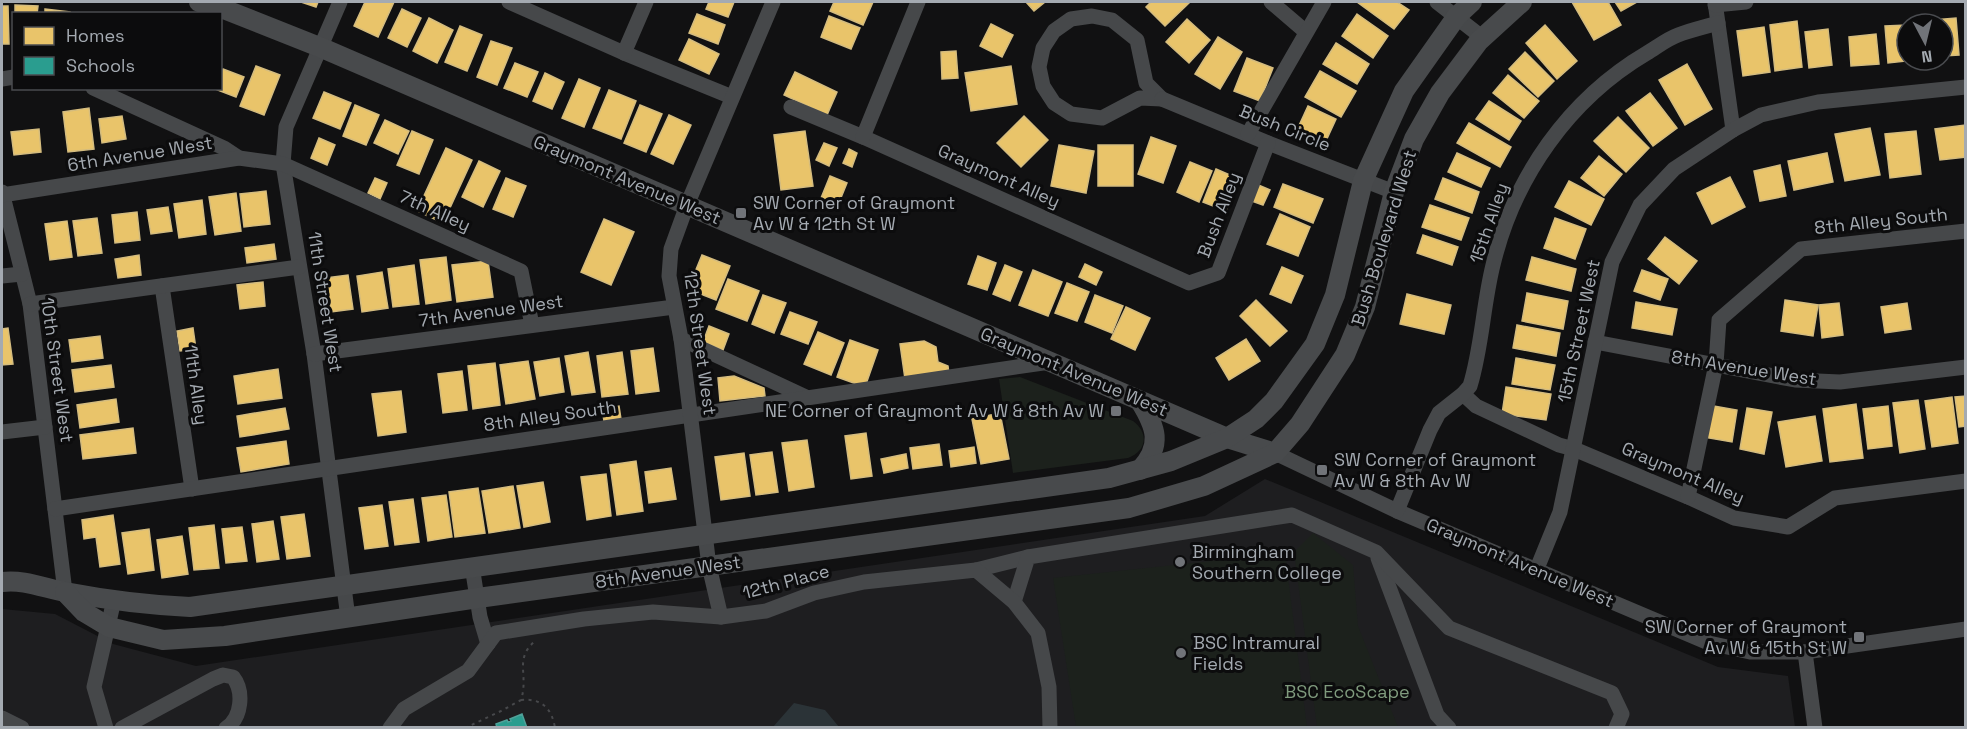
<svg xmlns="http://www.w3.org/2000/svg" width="1967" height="729" font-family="'Space Grotesk',sans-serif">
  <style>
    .built { fill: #1e1e20 }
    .green { fill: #1c211c }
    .water { fill: #2b3337 }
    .homes { fill: #e9c46a; stroke: #d4bc7f; stroke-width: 1.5 }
    .schools { fill: #2a9d8f; stroke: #4fa199; stroke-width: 1.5 }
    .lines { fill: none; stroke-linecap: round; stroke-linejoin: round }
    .path { stroke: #47484b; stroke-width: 2; stroke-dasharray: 3 4.5; stroke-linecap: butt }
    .minor { stroke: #46484a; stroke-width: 15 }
    .major { stroke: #484a4c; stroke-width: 20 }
    .poi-dot { fill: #717479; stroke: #0c0c0d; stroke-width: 2 }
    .labels { text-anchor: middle; stroke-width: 6; stroke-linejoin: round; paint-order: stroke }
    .street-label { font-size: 18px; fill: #a4aab1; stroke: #0c0c0d }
    .poi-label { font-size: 18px; fill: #a4aab1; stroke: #0c0c0d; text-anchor: start }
    .park-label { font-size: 18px; fill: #7f9a7d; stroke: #0c0c0d }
  </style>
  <rect width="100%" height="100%" fill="#111112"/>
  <!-- built -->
  <polygon class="built" points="1265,479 1718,667 1788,676 1795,727 2,728 2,609 55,614 113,644 196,666 1205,516"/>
  <!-- green -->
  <g class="green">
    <path d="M1020,377l113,44c16,12 14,30 -5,37l-115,15 -14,-94z"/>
    <polygon points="1313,533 1353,565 1358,626 1398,727 1317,727 1294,552"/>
    <polygon points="1285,553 1307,727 1076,727 1053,578"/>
  </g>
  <!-- water -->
  <polygon class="water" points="794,703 825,710 839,727 773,727"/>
  <!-- homes -->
  <g class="homes">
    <polygon points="301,2 318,2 316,7"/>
    <polygon points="365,2 394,2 378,37 354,26"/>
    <polygon points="709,2 734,2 728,17 706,9"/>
    <polygon points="834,2 873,2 863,25 830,11"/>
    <polygon points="1026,2 1045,2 1034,11"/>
    <polygon points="1151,2 1190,2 1165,26 1146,7"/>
    <polygon points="1357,2 1397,2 1409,10 1394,29"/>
    <polygon points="1572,2 1608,2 1621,25 1594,40"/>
    <polygon points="1615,2 1637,2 1621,11"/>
    <polygon points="15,5 38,6 37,14 15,14"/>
    <polygon points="2,6 8,6 9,44 2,44"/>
    <polygon points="45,9 70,12 70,14 45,14"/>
    <polygon points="402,9 421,18 407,47 388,38"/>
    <polygon points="697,14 725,25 718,44 689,33"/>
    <polygon points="1357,14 1388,36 1373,58 1342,36"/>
    <polygon points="829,16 860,28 851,49 821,37"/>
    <polygon points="429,18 453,30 437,63 413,51"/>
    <polygon points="1956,18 1959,55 1943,56 1943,24 1933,24 1933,20"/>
    <polygon points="1187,19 1210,40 1189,63 1166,42"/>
    <polygon points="1797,21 1802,67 1775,71 1770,25"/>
    <polygon points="991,24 1013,35 1002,57 980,46"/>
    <polygon points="1545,25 1577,61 1557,79 1526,43"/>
    <polygon points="1907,25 1907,60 1915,60 1888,63 1885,26"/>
    <polygon points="460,26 482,35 467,71 445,62"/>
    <polygon points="1764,27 1770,72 1743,76 1737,31"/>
    <polygon points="1828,29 1832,65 1809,68 1805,32"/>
    <polygon points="1876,34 1879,64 1851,66 1849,37"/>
    <polygon points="1218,37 1242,52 1220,89 1195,74"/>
    <polygon points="689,39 719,54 709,74 679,60"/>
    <polygon points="491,41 512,48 497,85 477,77"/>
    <polygon points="1336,43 1369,64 1357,84 1323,64"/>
    <polygon points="956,51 958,78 942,79 941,52"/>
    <polygon points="1525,52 1554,81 1538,97 1509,69"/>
    <polygon points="1247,58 1273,68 1260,101 1234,91"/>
    <polygon points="515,63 538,72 527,97 504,88"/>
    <polygon points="1687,64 1712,109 1685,125 1659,80"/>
    <polygon points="256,66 280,75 264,115 240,106"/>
    <polygon points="1011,66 1017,104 971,111 965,73"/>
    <polygon points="223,69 244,77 236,97 215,89 220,88 220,76"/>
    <polygon points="1320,71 1356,91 1341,117 1305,97"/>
    <polygon points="795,72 837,92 827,115 784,95"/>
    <polygon points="545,73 564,82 552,109 533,101"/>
    <polygon points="1508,75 1539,101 1524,118 1493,93"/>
    <polygon points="579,79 600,88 584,127 562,118"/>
    <polygon points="609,90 636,101 621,139 593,128"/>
    <polygon points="324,92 351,103 340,129 313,118"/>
    <polygon points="1650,93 1677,128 1653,146 1626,111"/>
    <polygon points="1489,101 1521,121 1509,140 1476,119"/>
    <polygon points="355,105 379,115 366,145 343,136"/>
    <polygon points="640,105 662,114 646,152 624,143"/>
    <polygon points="1308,106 1336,119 1325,143 1297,130"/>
    <polygon points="89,108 94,149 68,152 63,112"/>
    <polygon points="669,115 691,125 673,164 651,154"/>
    <polygon points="122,116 126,139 102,143 99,119"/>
    <polygon points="1024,116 1048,140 1021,167 997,143"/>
    <polygon points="1618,117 1649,148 1626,172 1594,141"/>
    <polygon points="385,120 409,131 398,154 374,143"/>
    <polygon points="1469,123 1511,147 1500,167 1457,143"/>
    <polygon points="1965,125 1966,157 1940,160 1935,129"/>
    <polygon points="1870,128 1880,175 1845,181 1835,134"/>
    <polygon points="39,129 41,152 14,155 11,132"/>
    <polygon points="412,131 433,140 419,174 397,165"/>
    <polygon points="805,131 813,186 781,190 774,135"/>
    <polygon points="1916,131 1921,174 1890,178 1885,134"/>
    <polygon points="1151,137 1176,146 1163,183 1138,174"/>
    <polygon points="319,138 335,145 327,165 311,158"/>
    <polygon points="824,143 837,148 829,166 816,160"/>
    <polygon points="1059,145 1094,151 1086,193 1051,186"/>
    <rect x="1098" y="145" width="35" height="41"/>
    <polygon points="446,148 472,160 443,223 417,211"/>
    <polygon points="849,149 857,153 852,167 843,163"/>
    <polygon points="1457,153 1490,168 1481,187 1448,172"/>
    <polygon points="1827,153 1833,182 1794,190 1788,161"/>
    <polygon points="1599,156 1622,174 1604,196 1581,178"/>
    <polygon points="479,161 500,171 483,207 462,197"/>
    <polygon points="1190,162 1212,171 1199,202 1177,192"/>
    <polygon points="1780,165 1786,196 1760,201 1754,171"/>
    <polygon points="1216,169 1239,179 1226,211 1203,202"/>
    <polygon points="830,176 847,183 838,205 821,198"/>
    <polygon points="1730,177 1745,207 1712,224 1697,193"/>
    <polygon points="375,178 387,183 380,199 368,193"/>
    <polygon points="506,178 526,186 513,217 493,209"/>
    <polygon points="1443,178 1479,192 1472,213 1435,199"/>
    <polygon points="1569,181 1604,199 1591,225 1555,207"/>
    <polygon points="1256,184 1270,190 1263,205 1249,200"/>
    <polygon points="1283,184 1323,199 1313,223 1274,207"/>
    <polygon points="266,191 270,224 244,227 240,194"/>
    <polygon points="236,193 241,231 215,235 209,197"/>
    <polygon points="202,200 206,234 179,238 174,204"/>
    <polygon points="1430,205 1469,218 1461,240 1422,227"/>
    <polygon points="168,207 172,231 151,234 147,210"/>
    <polygon points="137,212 140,240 115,243 112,215"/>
    <polygon points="1280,214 1310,227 1298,256 1267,244"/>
    <polygon points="1217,216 1224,220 1216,233 1209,228"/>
    <polygon points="97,218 102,253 78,256 73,221"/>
    <polygon points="1555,218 1586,229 1575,259 1544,248"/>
    <polygon points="604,219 634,232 611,285 581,272"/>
    <polygon points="67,221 72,257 50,260 45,224"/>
    <polygon points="1423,235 1458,247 1452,265 1417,253"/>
    <polygon points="1665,237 1697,261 1679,284 1648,259"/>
    <polygon points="274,244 276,259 247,263 245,248"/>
    <polygon points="139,255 141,275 118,278 115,259"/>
    <polygon points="702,255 730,266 716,300 688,289"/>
    <polygon points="978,256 996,263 987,290 968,284"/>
    <polygon points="446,257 451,300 426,304 420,260"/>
    <polygon points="1532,257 1576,269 1571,291 1526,280"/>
    <polygon points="488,261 493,297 457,302 452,265"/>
    <polygon points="1085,264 1102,272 1096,285 1079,277"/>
    <polygon points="414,265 419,304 393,307 388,269"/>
    <polygon points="1005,265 1022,272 1010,301 993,294"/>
    <polygon points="1282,267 1303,276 1291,303 1270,294"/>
    <polygon points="1033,270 1062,282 1048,316 1019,305"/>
    <polygon points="1642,270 1668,279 1660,300 1634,291"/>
    <polygon points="382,272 388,308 362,312 357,276"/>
    <polygon points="348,275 353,309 331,312 326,278"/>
    <polygon points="728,279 759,291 747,321 716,309"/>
    <polygon points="263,282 265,306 240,309 237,285"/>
    <polygon points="1067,283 1089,292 1077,321 1055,313"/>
    <polygon points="1527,293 1568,301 1563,329 1522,321"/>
    <polygon points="1407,294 1451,305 1444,334 1400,324"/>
    <polygon points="763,295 786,303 774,333 752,324"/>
    <polygon points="1095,295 1123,306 1112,333 1085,322"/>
    <polygon points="1256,300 1287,331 1270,346 1240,316"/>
    <polygon points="1785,300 1818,305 1813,336 1781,331"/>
    <polygon points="1636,302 1677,309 1672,335 1632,328"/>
    <polygon points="1839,303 1843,335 1822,338 1819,305"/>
    <polygon points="1907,303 1911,329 1885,333 1881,307"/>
    <polygon points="1126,307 1150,318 1135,350 1111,339"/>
    <polygon points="790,312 817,322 808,344 781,334"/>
    <polygon points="1517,325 1560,333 1556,356 1513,348"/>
    <polygon points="709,326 729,334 723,350 703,342"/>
    <polygon points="8,328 13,364 2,365 2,329"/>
    <polygon points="193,328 196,349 180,351 177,331"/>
    <polygon points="818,332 844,343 831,375 804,364"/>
    <polygon points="100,336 103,358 72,362 69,340"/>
    <polygon points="1246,339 1260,361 1229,380 1216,358"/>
    <polygon points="850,340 878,350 865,387 837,377"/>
    <polygon points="924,341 936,347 938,362 948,366 949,374 905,379 900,344"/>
    <polygon points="653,348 659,391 636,394 631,351"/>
    <polygon points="588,352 595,392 572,395 565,356"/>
    <polygon points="622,352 628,394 602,397 597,356"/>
    <polygon points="559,358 564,392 540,396 534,362"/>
    <polygon points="1516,358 1555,365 1550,390 1512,384"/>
    <polygon points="528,361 535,399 506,404 500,365"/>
    <polygon points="495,363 500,405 473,409 468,366"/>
    <polygon points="111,365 114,387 75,392 72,370"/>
    <polygon points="278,369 282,398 238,404 234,376"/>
    <polygon points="462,371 467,410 443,413 438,374"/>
    <polygon points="734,376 764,388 765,396 720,401 718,378"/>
    <polygon points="1506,387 1551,394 1546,420 1502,414"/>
    <polygon points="401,391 406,432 378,436 372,394"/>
    <polygon points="1966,396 1966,426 1959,427 1955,397"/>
    <polygon points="1952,397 1958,443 1932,447 1925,401"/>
    <polygon points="116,399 119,422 80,428 77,405"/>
    <polygon points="1918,400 1925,449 1900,453 1893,403"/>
    <polygon points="1856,404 1863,458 1830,462 1823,409"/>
    <polygon points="1708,405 1737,410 1732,442 1703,437"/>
    <polygon points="619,406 621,419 604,421 602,409"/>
    <polygon points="1888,406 1892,446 1868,449 1863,409"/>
    <polygon points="285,408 289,429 240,437 237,416"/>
    <polygon points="1747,408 1772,412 1764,454 1740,449"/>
    <polygon points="1000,413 1009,459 981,464 972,419"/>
    <polygon points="1815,416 1822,461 1786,467 1778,422"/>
    <polygon points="133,428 136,453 83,459 80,435"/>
    <polygon points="866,433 872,476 851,479 845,436"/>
    <polygon points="807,440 814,487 789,491 782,443"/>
    <polygon points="286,441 289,464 241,472 237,448"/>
    <polygon points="939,444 942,465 913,469 910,448"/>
    <polygon points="974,447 976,463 951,467 949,451"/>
    <polygon points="772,452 778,492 756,495 750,455"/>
    <polygon points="744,453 750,496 721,500 715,457"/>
    <polygon points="906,454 908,468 884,473 881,459"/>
    <polygon points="636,461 643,511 617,515 610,465"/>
    <polygon points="671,468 676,499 649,503 645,472"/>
    <polygon points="606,474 611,516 587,520 581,477"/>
    <polygon points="543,482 550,522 524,527 517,486"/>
    <polygon points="513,486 520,528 489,533 482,491"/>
    <polygon points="478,488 485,533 455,537 449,492"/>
    <polygon points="446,495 452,537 428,541 422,498"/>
    <polygon points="413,499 419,542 395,545 389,502"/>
    <polygon points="382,505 388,546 365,549 359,508"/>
    <polygon points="304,514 310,556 287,559 281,517"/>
    <polygon points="113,515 120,564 100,567 96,537 84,539 82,520"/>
    <polygon points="273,521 279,559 257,562 252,524"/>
    <polygon points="214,525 219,568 194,570 189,528"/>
    <polygon points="242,527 247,561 226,563 222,529"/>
    <polygon points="149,529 154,570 128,574 122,533"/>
    <polygon points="182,536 188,574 162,578 157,540"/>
  </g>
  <!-- schools -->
  <polygon class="schools" points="522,714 527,728 497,728 496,724 507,720 508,722 511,721 510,719"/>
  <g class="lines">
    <!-- path -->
    <g class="path">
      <path d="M521,700c20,-2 31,8 34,28"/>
      <path d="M465,728l36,-17 20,-11c8,-25 -7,-40 13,-58"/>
    </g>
    <!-- minor -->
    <g class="minor">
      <polyline points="340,2 286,127 283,164 314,354 348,618"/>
      <polyline points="509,2 624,53 732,97"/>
      <polyline points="1271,2 1306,32"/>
      <polyline points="1437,2 1483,38"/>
      <polyline points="1715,2 1733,130"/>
      <polyline points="1715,5 1746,2"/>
      <polygon points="1092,16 1112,20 1137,40 1146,83 1162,99 1140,98 1102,118 1071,114 1054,103 1043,86 1039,67 1043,48 1054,31 1071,19"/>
      <polyline points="624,53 646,2"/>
      <polyline points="2,79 14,77"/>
      <polyline points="93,88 224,148 239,158"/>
      <polyline points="1162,99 1268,143 1394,192"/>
      <polyline points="791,107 863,137 1189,283 1218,273 1268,143"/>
      <polyline points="1248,134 1324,2"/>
      <polyline points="863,137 918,2"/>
      <polyline points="2,192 30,304 65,592"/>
      <polyline points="2,195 239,158 283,164 521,271 532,325"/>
      <polyline points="2,276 22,274"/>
      <polyline points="162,286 192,489"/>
      <polyline points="30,304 299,267"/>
      <polyline points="681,339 806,397"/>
      <polyline points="1595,342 1795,380 1840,382 1966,367"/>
      <polyline points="314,354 674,307"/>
      <polyline points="1463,394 1476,406 1559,445 1574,449 1688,497 1734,518 1788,527 1835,498 1966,481"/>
      <polyline points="2,432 45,427"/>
      <polyline points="1275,453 1397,511 1709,643 1750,652 1805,652 1966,629"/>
      <polyline points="1688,497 1716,364 1719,320 1801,249 1966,231"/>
      <polyline points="55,509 1050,362"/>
      <path d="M1397,511l33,-81 9,-17 24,-19 7,-8c12,-39 13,-81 23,-121 21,-88 76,-166 154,-212 10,-6 20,-14 31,-18 13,-5 27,-8 40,-12"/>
      <polyline points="1378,558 1437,715 1449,728"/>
      <polyline points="472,566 480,617 488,644"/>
      <polyline points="976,570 1028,557"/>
      <polyline points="1536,571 1560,512 1612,262 1640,205 1674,169 1733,130 1761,115 1818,102 1966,87"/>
      <polyline points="1014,602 1028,557 1292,515 1376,552 1449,628 1612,693 1622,714 1616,728"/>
      <polyline points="721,617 709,566 681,339 669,276 671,249 687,205 773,2"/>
      <polyline points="1805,652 1815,728"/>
      <polyline points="2,718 22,728"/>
      <polyline points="106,728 94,687 114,600"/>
      <path d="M122,728l91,-49 10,-4 10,2c11,14 9,41 -7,51"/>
      <polyline points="390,728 404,709 468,671 496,633 584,619 653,612 721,617 766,611 814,593 864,582 976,570 1014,602 1038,633 1049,687 1050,728"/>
    </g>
    <!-- major -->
    <g class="major">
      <polyline points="199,2 216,6 322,48 1227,438 1275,453"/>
      <path d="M1140,401c16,26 23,44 0,69"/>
      <path d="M2,582c21,-3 42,6 63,10 42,8 83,13 125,15l919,-129 62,-17 56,-23 29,-19 18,-18 41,-57 20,-49 28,-114 41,-90 53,-75 15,-14"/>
      <polyline points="65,592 84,612 109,627 163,640 225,636 478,598 1129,508 1204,486 1275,453 1300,424 1345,355 1365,307 1394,192 1414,139 1440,93 1479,41 1522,2"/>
    </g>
  </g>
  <!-- markers -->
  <g class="poi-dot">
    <rect x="735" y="207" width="12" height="12" rx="3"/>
    <rect x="1110" y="405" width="12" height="12" rx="3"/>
    <rect x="1316" y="464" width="12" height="12" rx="3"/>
    <circle cx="1180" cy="562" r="6"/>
    <rect x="1853" y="631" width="12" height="12" rx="3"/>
    <circle cx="1181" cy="653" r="6"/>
  </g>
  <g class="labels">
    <!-- street labels -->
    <g class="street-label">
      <text transform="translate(1285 128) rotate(22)" y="6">Bush Circle</text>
      <text transform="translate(140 154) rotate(-9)" y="6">6th Avenue West</text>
      <text transform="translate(999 176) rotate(24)" y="6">Graymont Alley</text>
      <text transform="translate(627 180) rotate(23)" y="6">Graymont Avenue West</text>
      <text transform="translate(435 211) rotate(24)" y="6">7th Alley</text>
      <text transform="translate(1219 215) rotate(-69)" y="6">Bush Alley</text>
      <text transform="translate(1881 221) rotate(-6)" y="6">8th Alley South</text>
      <text transform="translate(1489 223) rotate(-71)" y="6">15th Alley</text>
      <text transform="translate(1384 238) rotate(-73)" y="6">Bush Boulevard West</text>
      <text transform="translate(325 302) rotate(81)" y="6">11th Street West</text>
      <text transform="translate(491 311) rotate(-8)" y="6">7th Avenue West</text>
      <text transform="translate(1579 331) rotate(-78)" y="6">15th Street West</text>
      <text transform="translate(700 343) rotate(82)" y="6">12th Street West</text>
      <text transform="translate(1744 368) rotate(9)" y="6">8th Avenue West</text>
      <text transform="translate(57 370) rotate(82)" y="6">10th Street West</text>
      <text transform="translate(1074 372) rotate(23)" y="6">Graymont Avenue West</text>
      <text transform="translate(196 385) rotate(82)" y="6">11th Alley</text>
      <text transform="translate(550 416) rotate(-8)" y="6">8th Alley South</text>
      <text transform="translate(1683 473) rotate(23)" y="6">Graymont Alley</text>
      <text transform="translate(1520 563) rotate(23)" y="6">Graymont Avenue West</text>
      <text transform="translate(668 572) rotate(-8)" y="6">8th Avenue West</text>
      <text transform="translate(786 582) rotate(-15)" y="6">12th Place</text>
    </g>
    <!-- poi labels -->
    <g class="poi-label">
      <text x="753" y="209">SW Corner of Graymont<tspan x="753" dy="21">Av W &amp; 12th St W</tspan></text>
      <text x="1104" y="417" text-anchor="end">NE Corner of Graymont Av W &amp; 8th Av W</text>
      <text x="1334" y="466">SW Corner of Graymont<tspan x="1334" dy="21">Av W &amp; 8th Av W</tspan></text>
      <text x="1192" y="558">Birmingham<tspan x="1192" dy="21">Southern College</tspan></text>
      <text x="1847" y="633" text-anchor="end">SW Corner of Graymont<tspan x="1847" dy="21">Av W &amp; 15th St W</tspan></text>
      <text x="1193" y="649">BSC Intramural<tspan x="1193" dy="21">Fields</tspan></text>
    </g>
    <!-- park labels -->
    <g class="park-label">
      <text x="1347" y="698">BSC EcoScape</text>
    </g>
  </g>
  <!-- border -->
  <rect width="1967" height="729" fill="none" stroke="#a4aab1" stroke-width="6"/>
  <!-- legend -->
  <rect x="12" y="12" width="210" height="78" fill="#0c0c0d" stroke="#494b4f" stroke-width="1.5"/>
  <rect x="24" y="27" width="30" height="18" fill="#e9c46a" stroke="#494b4f" stroke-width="1.5"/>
  <text x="66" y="42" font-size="18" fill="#a4aab1">Homes</text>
  <rect x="24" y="57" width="30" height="18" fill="#2a9d8f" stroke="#494b4f" stroke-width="1.5"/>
  <text x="66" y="72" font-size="18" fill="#a4aab1">Schools</text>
  <!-- north arrow -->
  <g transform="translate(1925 42) rotate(173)"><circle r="28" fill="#0c0c0d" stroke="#494b4f" stroke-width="1.5"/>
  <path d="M0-4.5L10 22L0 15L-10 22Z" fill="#717479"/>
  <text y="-9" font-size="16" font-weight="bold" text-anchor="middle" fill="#a4aab1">N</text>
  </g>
</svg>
